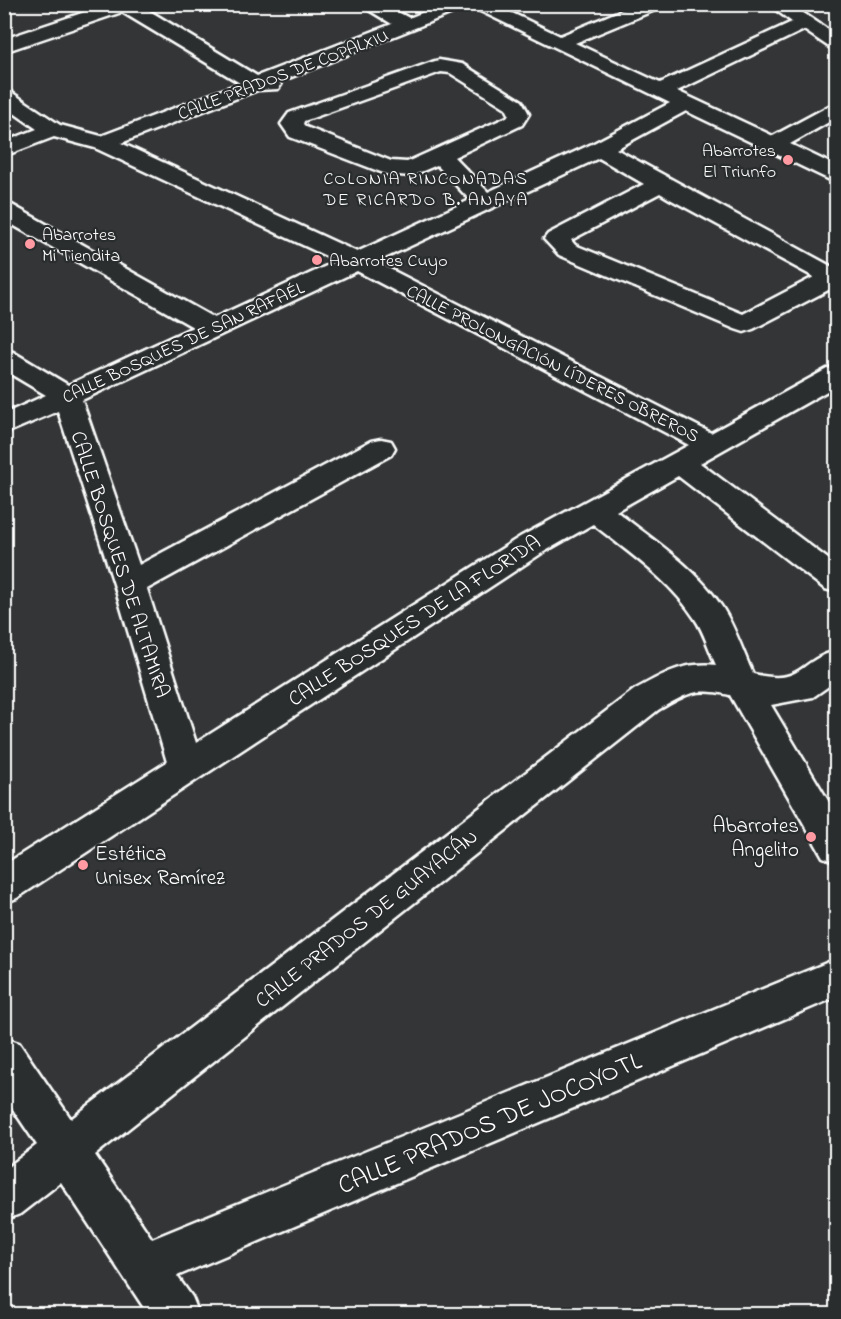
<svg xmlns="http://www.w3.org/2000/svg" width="841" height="1319" font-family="'Indie Flower',sans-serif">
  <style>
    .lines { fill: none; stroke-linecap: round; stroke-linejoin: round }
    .minor-casing { stroke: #fff; stroke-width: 5 }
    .minor { fill: #2a2d2e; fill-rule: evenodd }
    .poi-dot { fill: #ff9aa2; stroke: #2a2d2e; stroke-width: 2 }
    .labels { text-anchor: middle; stroke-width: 4.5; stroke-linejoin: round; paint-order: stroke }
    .far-street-label { font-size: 18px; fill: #fff; stroke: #2a2d2e }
    .far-poi-label { font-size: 18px; fill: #fff; stroke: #2a2d2e; text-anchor: start }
    .far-neighbourhood-label { font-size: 18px; letter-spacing: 1.5px; fill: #fff; stroke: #2a2d2e }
    .street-label { font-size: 21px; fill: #fff; stroke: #2a2d2e }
    .poi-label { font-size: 21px; fill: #fff; stroke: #2a2d2e; text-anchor: end }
    .near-street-label { font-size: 26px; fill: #fff; stroke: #2a2d2e }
  </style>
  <rect width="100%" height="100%" fill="#333536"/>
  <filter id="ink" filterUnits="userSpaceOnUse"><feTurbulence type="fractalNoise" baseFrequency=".0167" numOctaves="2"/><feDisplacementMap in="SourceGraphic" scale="12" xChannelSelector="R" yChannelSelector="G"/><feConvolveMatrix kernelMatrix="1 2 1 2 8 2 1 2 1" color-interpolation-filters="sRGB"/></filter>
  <g filter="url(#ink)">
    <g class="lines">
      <defs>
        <path id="minor" d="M109,4h29l119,72 135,-52 -33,-20h24l26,14 35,-14h49l67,32 76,-32h26l-2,4 -85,35 85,40 132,-61 -24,-18h22l46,31v14l-7,-2 -25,-17 -127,61 96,45 56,-30 7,-2v14l-46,26 46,22v15l-8,-2 -142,-68 -70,38 220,120v17l-83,43 -9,3 -9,-3 -176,-74 -15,-16 4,-5 96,-50 -45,-26 -223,104 335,171 116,-64 9,-2v19l-136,77 136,102v27l-11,-3 -147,-113 -62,35c37,29 80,56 106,96 13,20 21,45 31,67 51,12 44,-13 83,-23v30l-23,16 -42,8 65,109v48l-13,-5 -93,-162c-35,-8 -42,-2 -72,15l-563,445 57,84 684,-280v38l-659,279 15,21 7,17h-51l-87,-132 -41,32 -16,6v-50l33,-25 -33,-49v-58l15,5 52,76 563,-429c30,-16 47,-28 82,-25 -7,-15 -12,-33 -21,-46 -26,-40 -66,-66 -102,-95l-51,29 -525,345 -13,5v-38l163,-103 -53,-178 -56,-173 -54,23v-20l42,-19 -42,-25v-20l9,2 55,33 125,-58 -189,-107v-17l8,2 202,113 123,-57 -242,-113 -41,-11 -50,19v-14l33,-13 -33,-23v-16l7,2 49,33 41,11 139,-53 -118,-71 -118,40v-13zM470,6l200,97 -78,41 -104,48 -34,-35 68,-32 7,-11 -7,-13 -60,-37 -23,-4 -7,2 -143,51 -8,11 9,13 96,37 25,2 26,-11 33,35 -113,52 -236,-109 137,-53 20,-1 3,-4 -2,-3zM441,72l9,1 56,35 3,6 -2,3 -100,45 -16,-1 -85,-34 -3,-3 1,-3zM660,193l10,6 144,78 -71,37 -168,-69 -4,-5zM357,271l332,174 -169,92 -324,206 -49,-154 244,-134 4,-7 -4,-7 -10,-2 -10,2 -232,124 -57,-165z"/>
      </defs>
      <!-- minor casing -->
      <use href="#minor" class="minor-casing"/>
      <!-- minor -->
      <use href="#minor" class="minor"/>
    </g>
  </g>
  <!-- markers -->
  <g class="poi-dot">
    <circle cx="788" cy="160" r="6"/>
    <circle cx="30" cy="244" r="6"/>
    <circle cx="317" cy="260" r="6"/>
    <circle cx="811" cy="837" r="6"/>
    <circle cx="83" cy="865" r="6"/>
  </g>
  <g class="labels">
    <!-- far-street labels -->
    <g class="far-street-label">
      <text transform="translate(283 74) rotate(-21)" y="6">CALLE PRADOS DE COPALXIU</text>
      <text transform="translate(183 342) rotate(-25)" y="6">CALLE BOSQUES DE SAN RAFAÉL</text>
      <text transform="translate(553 363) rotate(27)" y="6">CALLE PROLONGACIÓN LÍDERES OBREROS</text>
    </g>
    <!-- far-poi labels -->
    <g class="far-poi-label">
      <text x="776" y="156" text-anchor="end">Abarrotes<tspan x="776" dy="21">El Triunfo</tspan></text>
      <text x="42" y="240">Abarrotes<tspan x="42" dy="21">Mi Tiendita</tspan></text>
      <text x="329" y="266">Abarrotes Cuyo</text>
    </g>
    <!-- far-neighbourhood labels -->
    <g class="far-neighbourhood-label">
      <text x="426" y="184">COLONIA RINCONADAS<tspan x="426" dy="21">DE RICARDO B. ANAYA</tspan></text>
    </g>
    <!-- street labels -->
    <g class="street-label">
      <text transform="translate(121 564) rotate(72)" y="7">CALLE BOSQUES DE ALTAMIRA</text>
      <text transform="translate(414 620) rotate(-33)" y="7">CALLE BOSQUES DE LA FLORIDA</text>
      <text transform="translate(366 918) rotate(-38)" y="7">CALLE PRADOS DE GUAYACÁN</text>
    </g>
    <!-- poi labels -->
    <g class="poi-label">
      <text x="799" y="832">Abarrotes<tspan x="799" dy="24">Angelito</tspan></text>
      <text x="95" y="860" text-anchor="start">Estética<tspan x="95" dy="24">Unisex Ramírez</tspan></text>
    </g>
    <!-- near-street labels -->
    <g class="near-street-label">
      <text transform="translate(489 1122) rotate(-23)" y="9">CALLE PRADOS DE JOCOYOTL</text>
    </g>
  </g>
  <!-- margin -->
  <rect width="841" height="1319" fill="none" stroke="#2a2d2e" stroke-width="24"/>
  <rect x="12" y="12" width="817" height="1295" fill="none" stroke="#fff" stroke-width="2" filter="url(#ink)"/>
</svg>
